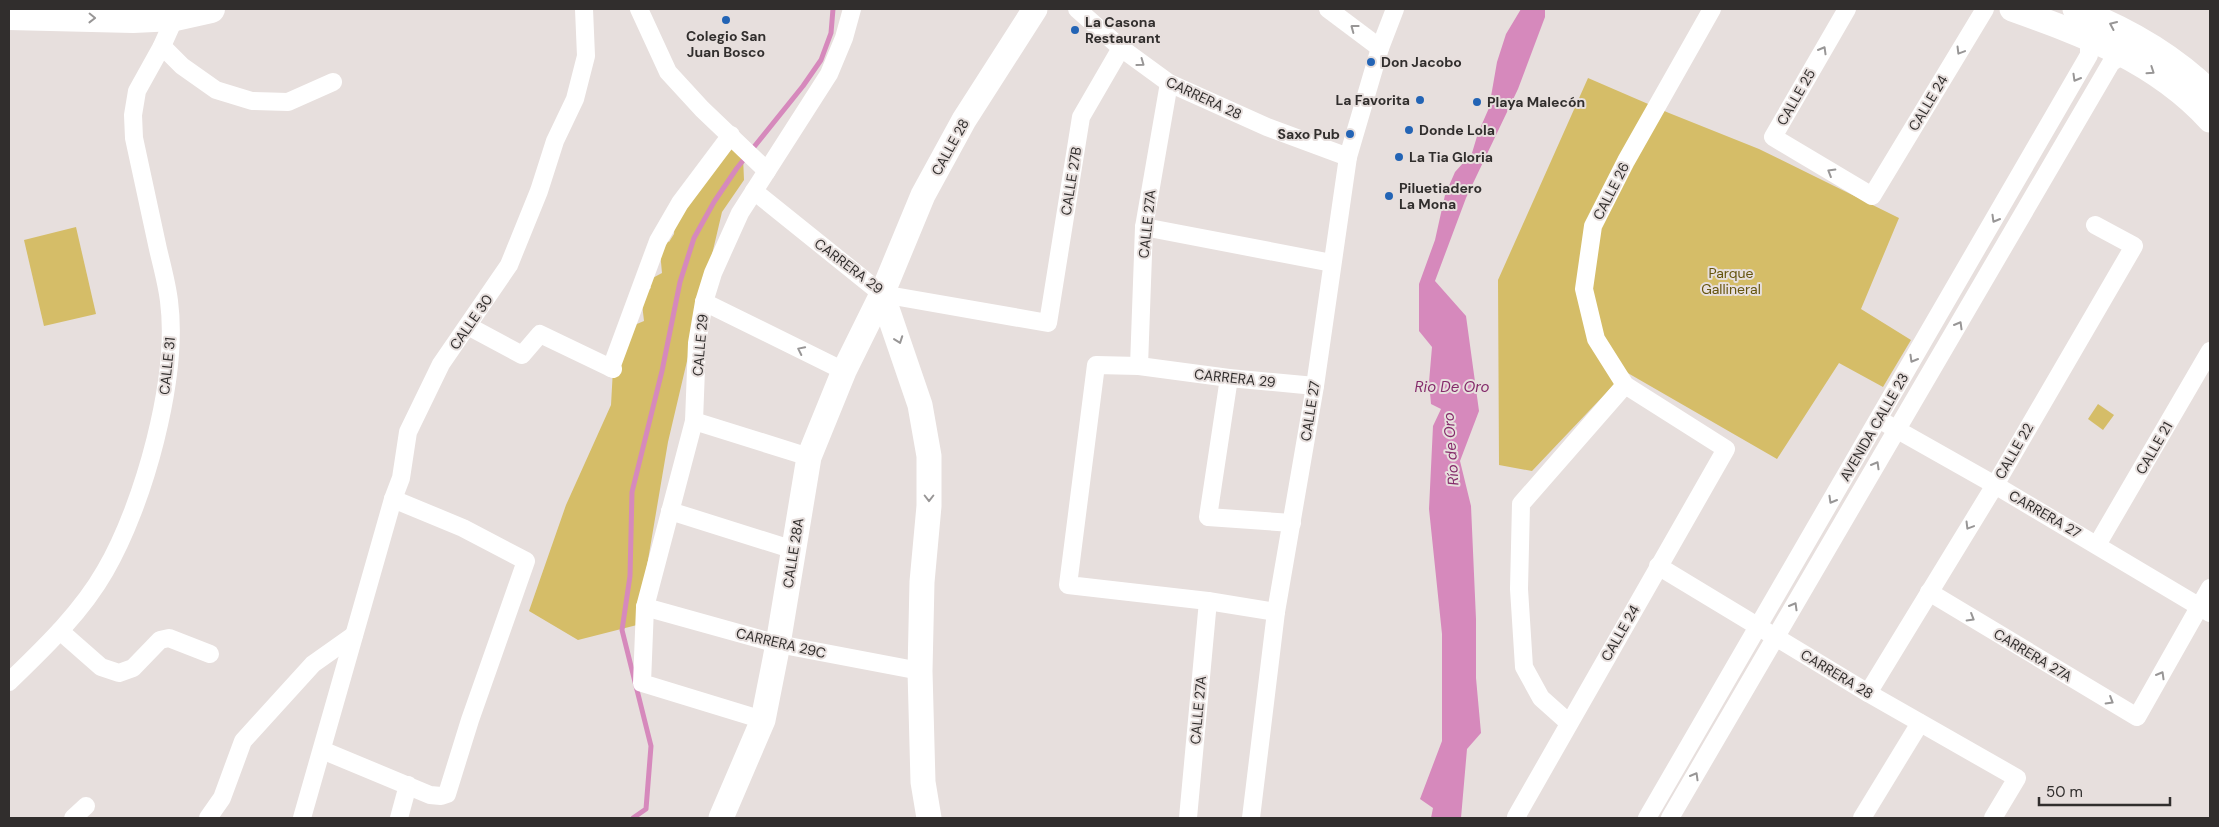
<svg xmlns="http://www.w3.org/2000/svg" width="2219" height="827" font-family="'DM Sans',sans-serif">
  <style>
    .green { fill: #d5bd68 }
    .water { fill: #d689bc }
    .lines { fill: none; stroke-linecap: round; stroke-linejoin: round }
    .stream { stroke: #d689bc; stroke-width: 5 }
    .street { stroke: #fff; stroke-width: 18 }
    .secondary { stroke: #fff; stroke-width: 25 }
    .highway { stroke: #fff; stroke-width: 28 }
    .oneway { stroke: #989696 }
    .poi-dot { fill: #2364b5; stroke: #e7dfdd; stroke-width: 2 }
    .labels { text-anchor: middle; stroke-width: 4; stroke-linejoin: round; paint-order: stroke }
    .poi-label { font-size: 14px; font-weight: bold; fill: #312e2d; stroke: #e7dfdd; text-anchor: start }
    .street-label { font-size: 14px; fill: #312e2d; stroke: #e7dfdd }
    .park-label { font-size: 14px; fill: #65540e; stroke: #e7dfdd }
    .water-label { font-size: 15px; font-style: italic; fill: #842a6a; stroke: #e7dfdd }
  </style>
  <rect width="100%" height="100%" fill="#e7dfdd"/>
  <!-- green -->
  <g class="green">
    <polygon points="1588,78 1669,113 1759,149 1899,218 1861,309 1911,340 1883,387 1839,363 1777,459 1626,372 1532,471 1499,465 1498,280"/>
    <polygon points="729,146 743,156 744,180 722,212 668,442 637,625 578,640 529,611 566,505 611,405 613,369 632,326 644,321 641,295 651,288 647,281 662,273 660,251 663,238 669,242 674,234 675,215"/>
    <polygon points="76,227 96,314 44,326 24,240"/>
    <polygon points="2098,404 2114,415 2103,430 2088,419"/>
  </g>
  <!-- water -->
  <polygon class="water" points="1521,9 1545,9 1545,17 1518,89 1466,198 1435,281 1466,316 1479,411 1460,461 1471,506 1476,619 1476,678 1481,733 1467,749 1461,818 1431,818 1433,808 1420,799 1442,741 1442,634 1429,509 1433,426 1441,409 1431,404 1429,382 1432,347 1419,331 1419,284 1435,240 1445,195 1455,172 1472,153 1478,133 1489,108 1497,62 1506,34"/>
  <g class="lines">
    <!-- stream -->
    <polyline class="stream" points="633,818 646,809 651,746 622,630 630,576 632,492 662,371 680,282 694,238 714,202 737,168 803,86 821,60 831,33 833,9"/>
    <!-- street -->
    <g class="street">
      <polyline points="639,9 668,72 702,109 767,171"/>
      <polyline points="1077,9 1121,48 1169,83 1267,127 1348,157"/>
      <polyline points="1328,9 1380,48"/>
      <polyline points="1847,9 1773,137 1872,196 1985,9"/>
      <polyline points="162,46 182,66 216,90 252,101 288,102 333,82"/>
      <polyline points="754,191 882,294 1048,323 1081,117 1121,48"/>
      <polyline points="1144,227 1332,263"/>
      <polyline points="704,302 844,371"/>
      <polyline points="468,326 522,355 540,334 613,369"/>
      <polyline points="1139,366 1144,227 1169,83"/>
      <polyline points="611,368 658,241 680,203 731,135"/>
      <polyline points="1229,378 1208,517 1292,523"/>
      <polyline points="694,421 809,457"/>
      <polyline points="1887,424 1995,485 2210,613"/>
      <polyline points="670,511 794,550"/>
      <polyline points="2097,545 2210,351"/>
      <polyline points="1658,566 1868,693 2017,778 1993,818"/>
      <polyline points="1929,592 2137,717 2210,588"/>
      <polyline points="645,607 778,644 920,671"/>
      <polyline points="1276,612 1208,601 1068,585 1096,365 1139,366 1229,378 1315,386"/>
      <polyline points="60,631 101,667 119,673 133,668 160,640 169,638 210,654"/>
      <path d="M9,682c35,-34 72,-69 96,-111 39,-67 74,-193 64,-270 -2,-17 -7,-35 -11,-52 -8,-37 -16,-74 -24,-111l-1,-23 4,-24 25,-45 13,-29"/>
      <polyline points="1868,693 1995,485 2134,246 2095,225"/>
      <polyline points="763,720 642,683 645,607 694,421 697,343 704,302 713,273 740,213 829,74 844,38 852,9"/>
      <polyline points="1569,723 1541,698 1524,667 1519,589 1521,504 1625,385"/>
      <polyline points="322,750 430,795 441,796 447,794 470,720 526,561 463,528 393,499"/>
      <polyline points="73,818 86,806"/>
      <polyline points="208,818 222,798 243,741 313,664 354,635"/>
      <polyline points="302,818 393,499 401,478 408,432 441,364 509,265 539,191 555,141 575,99 586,56 584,9"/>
      <polyline points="399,818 408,785"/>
      <polyline points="1188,818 1208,601"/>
      <polyline points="1251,818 1276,612 1315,386 1348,157 1380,48 1395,9"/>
      <polyline points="1518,818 1516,817 1726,449 1625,385 1596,339 1584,289 1593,226 1626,161 1712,9"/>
      <polyline points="1647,818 2089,55 2089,45 2083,34"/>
      <polyline points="1670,818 2111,63 2118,58 2129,56"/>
      <polyline points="1862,818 1920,723"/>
    </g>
    <!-- secondary -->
    <g class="secondary">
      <path d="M2012,9c73,26 144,52 198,111"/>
      <path d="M2075,9c50,19 96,45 135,83"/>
      <polyline points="882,294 920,405 929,456 929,506 922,582 920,671 923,782 929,818"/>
      <polyline points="721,818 763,720 778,644 809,457 844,371 882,294 923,195 964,120 1035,9"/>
    </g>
    <!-- highway -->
    <polyline class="highway" points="9,16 133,19 175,17 211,9"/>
  </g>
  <!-- one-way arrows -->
  <defs><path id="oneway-chevron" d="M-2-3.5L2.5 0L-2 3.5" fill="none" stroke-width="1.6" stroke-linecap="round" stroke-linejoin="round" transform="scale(1.25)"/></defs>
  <g class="oneway">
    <use href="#oneway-chevron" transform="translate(92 18) rotate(1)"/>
    <use href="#oneway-chevron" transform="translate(2113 25) rotate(-156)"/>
    <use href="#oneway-chevron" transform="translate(1354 28) rotate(-143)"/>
    <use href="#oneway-chevron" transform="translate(1823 50) rotate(-60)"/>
    <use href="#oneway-chevron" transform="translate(1960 51) rotate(121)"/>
    <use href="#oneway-chevron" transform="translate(1141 63) rotate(36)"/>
    <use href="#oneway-chevron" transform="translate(2151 71) rotate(34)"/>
    <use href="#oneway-chevron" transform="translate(2076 78) rotate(120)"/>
    <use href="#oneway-chevron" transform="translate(1831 172) rotate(-149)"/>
    <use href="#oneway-chevron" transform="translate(1995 219) rotate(120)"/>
    <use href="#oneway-chevron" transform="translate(1959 325) rotate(-60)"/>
    <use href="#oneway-chevron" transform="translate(899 340) rotate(70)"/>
    <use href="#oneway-chevron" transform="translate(801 350) rotate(-154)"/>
    <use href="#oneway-chevron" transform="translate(1913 359) rotate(120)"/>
    <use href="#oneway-chevron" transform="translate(1876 465) rotate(-60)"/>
    <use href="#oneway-chevron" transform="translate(929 498) rotate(90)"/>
    <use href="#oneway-chevron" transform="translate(1832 500) rotate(120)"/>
    <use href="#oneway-chevron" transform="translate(1969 526) rotate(121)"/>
    <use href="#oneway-chevron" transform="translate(1794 606) rotate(-60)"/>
    <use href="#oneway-chevron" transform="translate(1971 618) rotate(31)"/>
    <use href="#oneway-chevron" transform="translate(2161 675) rotate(-60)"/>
    <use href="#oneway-chevron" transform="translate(2110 701) rotate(31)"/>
    <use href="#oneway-chevron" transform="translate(1695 776) rotate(-60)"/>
  </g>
  <!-- markers -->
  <g class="poi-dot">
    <circle cx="726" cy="20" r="5"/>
    <circle cx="1075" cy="30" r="5"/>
    <circle cx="1371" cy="62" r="5"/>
    <circle cx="1420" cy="100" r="5"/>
    <circle cx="1477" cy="102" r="5"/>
    <circle cx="1409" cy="130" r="5"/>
    <circle cx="1350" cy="134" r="5"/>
    <circle cx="1399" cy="157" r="5"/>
    <circle cx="1389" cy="196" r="5"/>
  </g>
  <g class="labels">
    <!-- poi labels -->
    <g class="poi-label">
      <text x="1085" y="27">La Casona<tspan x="1085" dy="16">Restaurant</tspan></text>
      <text x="726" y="41" text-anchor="middle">Colegio San<tspan x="726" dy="16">Juan Bosco</tspan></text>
      <text x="1381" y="67">Don Jacobo</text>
      <text x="1410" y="105" text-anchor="end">La Favorita</text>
      <text x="1487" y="107">Playa Malecón</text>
      <text x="1419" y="135">Donde Lola</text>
      <text x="1340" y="139" text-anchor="end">Saxo Pub</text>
      <text x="1409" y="162">La Tia Gloria</text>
      <text x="1399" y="193">Piluetiadero<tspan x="1399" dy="16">La Mona</tspan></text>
    </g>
    <!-- street labels -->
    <g class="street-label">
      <text transform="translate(1796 97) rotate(-60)" y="5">CALLE 25</text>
      <text transform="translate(1204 98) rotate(25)" y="5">CARRERA 28</text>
      <text transform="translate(1928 103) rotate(-59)" y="5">CALLE 24</text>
      <text transform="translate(950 147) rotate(-61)" y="5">CALLE 28</text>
      <text transform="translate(1071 181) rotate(-81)" y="5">CALLE 27B</text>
      <text transform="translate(1611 191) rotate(-63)" y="5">CALLE 26</text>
      <text transform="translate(1147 224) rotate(-84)" y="5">CALLE 27A</text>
      <text transform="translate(849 266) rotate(37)" y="5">CARRERA 29</text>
      <text transform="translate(471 322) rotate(-55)" y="5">CALLE 30</text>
      <text transform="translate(700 345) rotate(-85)" y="5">CALLE 29</text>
      <text transform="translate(167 366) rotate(-84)" y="5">CALLE 31</text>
      <text transform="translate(1235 378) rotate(6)" y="5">CARRERA 29</text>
      <text transform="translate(1310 411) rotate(-81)" y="5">CALLE 27</text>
      <text transform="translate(1874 427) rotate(-60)" y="5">AVENIDA CALLE 23</text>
      <text transform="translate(2154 448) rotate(-60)" y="5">CALLE 21</text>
      <text transform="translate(2014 451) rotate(-60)" y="5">CALLE 22</text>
      <text transform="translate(2045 514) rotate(30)" y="5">CARRERA 27</text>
      <text transform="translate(793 553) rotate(-81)" y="5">CALLE 28A</text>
      <text transform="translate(1620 633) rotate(-60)" y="5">CALLE 24</text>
      <text transform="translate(781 643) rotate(13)" y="5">CARRERA 29C</text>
      <text transform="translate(2033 655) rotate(31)" y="5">CARRERA 27A</text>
      <text transform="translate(1837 674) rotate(31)" y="5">CARRERA 28</text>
      <text transform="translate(1198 710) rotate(-85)" y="5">CALLE 27A</text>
    </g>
    <!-- park labels -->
    <g class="park-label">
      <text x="1731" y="278">Parque<tspan x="1731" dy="16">Gallineral</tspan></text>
    </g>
    <!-- water labels -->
    <g class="water-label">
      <text x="1452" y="392">Rio De Oro</text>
      <text transform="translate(1451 449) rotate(-94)" y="5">Río de Oro</text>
    </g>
  </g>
  <!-- border -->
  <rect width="2219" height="827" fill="none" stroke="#312e2d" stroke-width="20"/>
  <!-- scale -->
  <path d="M2039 797v8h131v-8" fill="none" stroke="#312e2d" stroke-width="2.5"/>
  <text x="2046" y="797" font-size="15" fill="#312e2d" stroke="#e7dfdd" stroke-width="4" paint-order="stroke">50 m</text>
</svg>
